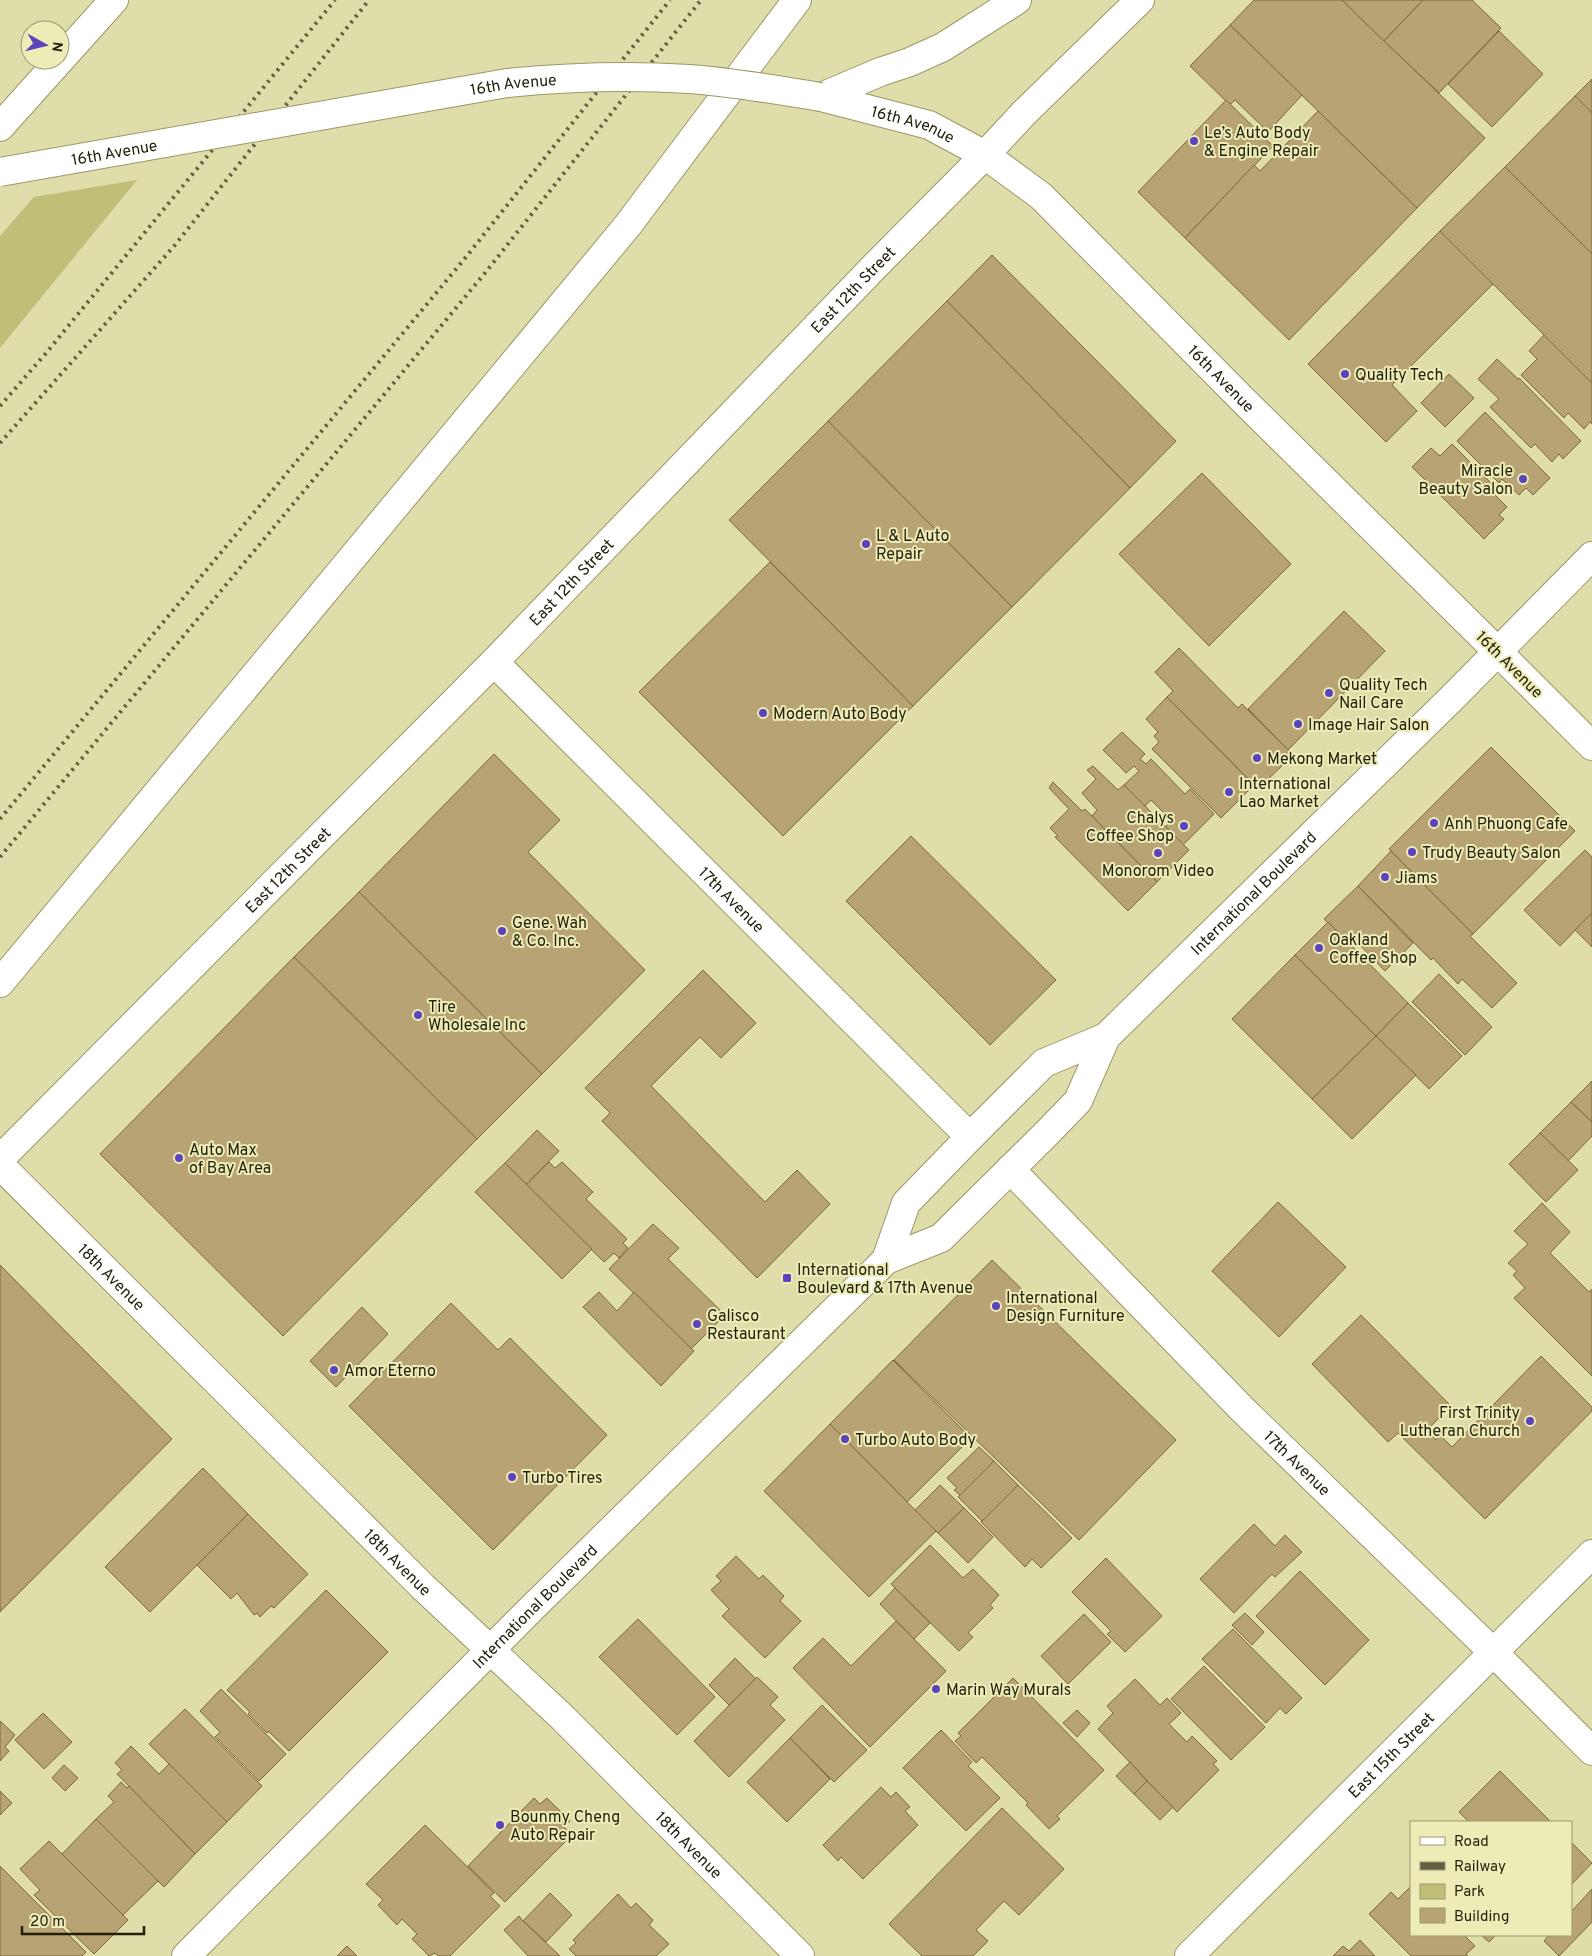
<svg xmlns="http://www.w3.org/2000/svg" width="1592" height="1956" font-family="Overpass,sans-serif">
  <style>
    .green { fill: #c1be77 }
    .building { fill: #b8a374; stroke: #7b6739 }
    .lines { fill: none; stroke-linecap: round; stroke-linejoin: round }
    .street-casing { stroke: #9a9867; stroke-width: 30 }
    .secondary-casing { stroke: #9a9867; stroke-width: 30 }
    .primary-casing { stroke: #9a9867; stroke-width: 30 }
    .highway-casing { stroke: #9a9867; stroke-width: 30 }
    .street { stroke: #fff; stroke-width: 28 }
    .secondary { stroke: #fff; stroke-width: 28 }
    .primary { stroke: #fff; stroke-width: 28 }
    .highway { stroke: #fff; stroke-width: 28 }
    .rail { stroke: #615f41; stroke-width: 4; stroke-dasharray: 2.5 5; stroke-linecap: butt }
    .secondary-bridge-casing { stroke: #9a9867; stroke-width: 30; stroke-linecap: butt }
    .secondary-bridge { stroke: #fff; stroke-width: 28 }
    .poi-dot { fill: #5a43bc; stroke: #edebb6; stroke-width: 2 }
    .labels { text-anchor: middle; stroke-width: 4; stroke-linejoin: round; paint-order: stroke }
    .street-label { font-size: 16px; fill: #201f0b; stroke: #edebb6 }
    .poi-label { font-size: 16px; fill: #201f0b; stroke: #edebb6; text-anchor: start }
  </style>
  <rect width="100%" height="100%" fill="#dfdda9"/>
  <!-- green -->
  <polygon class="green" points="137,180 0,348 0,236 34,197"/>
  <!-- building -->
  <g class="building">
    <polygon points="1254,0 1342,0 1485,138 1417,208 1230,25"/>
    <polygon points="1342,0 1423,0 1384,41"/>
    <polygon points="1423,0 1472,0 1501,28 1439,93 1384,41"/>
    <polygon points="1230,25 1302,95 1268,132 1235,100 1230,105 1190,66"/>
    <polygon points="1499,31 1543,74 1492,127 1448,84"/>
    <polygon points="1592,79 1592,113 1575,96"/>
    <polygon points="1575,96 1592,113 1592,254 1505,167"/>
    <polygon points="1226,100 1273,146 1185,238 1138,192"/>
    <polygon points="1318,111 1417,208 1289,340 1185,238 1254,165 1260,171"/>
    <polygon points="1505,167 1592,254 1592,383 1440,231"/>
    <polygon points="1440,231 1493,284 1392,385 1417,411 1386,442 1308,364"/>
    <polygon points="992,255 1176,441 1130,488 947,301"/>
    <polygon points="947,301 1130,488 1012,607 828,421"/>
    <polygon points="1544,335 1592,383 1592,424 1590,422 1584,429 1568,413 1564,418 1521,375 1537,359 1529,351"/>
    <polygon points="1497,359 1518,379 1519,378 1581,441 1563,459 1559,454 1552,462 1535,444 1531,448 1490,407 1499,399 1478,379"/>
    <polygon points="1449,374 1474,398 1445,427 1421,403"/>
    <polygon points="1485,412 1550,478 1533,495 1526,488 1519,495 1502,479 1499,483 1457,441"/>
    <polygon points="828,421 1012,607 913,706 729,520"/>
    <polygon points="1452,444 1493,485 1489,489 1507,507 1499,515 1504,519 1484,539 1412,467 1431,448 1440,456"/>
    <polygon points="1202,473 1291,564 1209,646 1119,554"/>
    <polygon points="770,562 913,706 783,836 639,692"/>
    <polygon points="1344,611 1385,651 1288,750 1248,709"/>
    <polygon points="1179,648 1238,708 1242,704 1293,755 1258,789 1167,697 1173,691 1155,672"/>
    <polygon points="1167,697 1254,785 1221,818 1152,749 1159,742 1154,736 1158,732 1146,719"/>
    <polygon points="1122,732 1145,754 1140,759 1146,764 1151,759 1185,794 1190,789 1214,814 1183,845 1165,827 1172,821 1151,800 1145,806 1124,785 1139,771 1134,766 1126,773 1103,750"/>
    <polygon points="1491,747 1575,831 1473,934 1389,849"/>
    <polygon points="494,754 560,820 528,852 645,970 542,1074 359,892"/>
    <polygon points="1093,766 1118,790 1124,785 1189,850 1157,882 1092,816 1097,810 1082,793 1096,779 1087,770"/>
    <polygon points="1053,782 1082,811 1085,809 1157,882 1128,911 1055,837 1058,836 1050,828 1069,809 1049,788"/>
    <polygon points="911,836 1056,980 990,1045 846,901"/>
    <polygon points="1585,850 1592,857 1592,913 1560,946 1524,910"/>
    <polygon points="1391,851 1473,934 1470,936 1517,983 1492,1008 1462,979 1458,984 1433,958 1431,960 1358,886"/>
    <polygon points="1358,886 1413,943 1385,971 1354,939 1349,944 1324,919"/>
    <polygon points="359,892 542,1074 477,1139 294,957"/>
    <polygon points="1592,913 1592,947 1575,930"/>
    <polygon points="1328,922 1408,1003 1376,1036 1295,955"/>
    <polygon points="1295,955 1376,1036 1312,1099 1232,1019"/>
    <polygon points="294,957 477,1139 283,1336 100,1154"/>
    <polygon points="703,970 756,1023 721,1058 700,1037 651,1086 765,1202 797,1170 830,1204 757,1278 602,1121 610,1113 585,1088"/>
    <polygon points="1439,974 1492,1027 1465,1055 1412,1002"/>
    <polygon points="1408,1003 1462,1056 1429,1089 1376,1036"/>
    <polygon points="1376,1036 1416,1075 1352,1139 1312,1099"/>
    <polygon points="1592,1081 1592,1122 1571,1102"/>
    <polygon points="1571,1102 1592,1122 1592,1136 1568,1161 1540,1133"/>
    <polygon points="537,1130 559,1151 526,1185 505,1163"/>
    <polygon points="1540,1133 1578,1170 1546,1202 1509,1164"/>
    <polygon points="549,1162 555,1168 562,1162 593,1192 586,1199 627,1239 623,1243 628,1248 619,1258 614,1253 604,1262 526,1185"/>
    <polygon points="505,1163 592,1249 562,1279 475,1192"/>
    <polygon points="1278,1202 1346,1267 1279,1337 1212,1271"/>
    <polygon points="1542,1203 1570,1232 1550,1253 1589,1292 1592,1289 1592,1376 1514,1298 1525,1288 1513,1275 1517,1271 1508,1263 1528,1244 1514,1231"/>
    <polygon points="653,1224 679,1248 668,1259 725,1315 691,1349 609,1269"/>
    <polygon points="992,1260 1176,1440 1079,1540 894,1360"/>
    <polygon points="0,1265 172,1439 0,1612"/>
    <polygon points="599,1292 617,1311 634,1292 694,1351 661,1386 583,1307"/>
    <polygon points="451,1303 498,1350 510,1338 607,1435 493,1550 349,1406"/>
    <polygon points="362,1307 388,1334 336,1387 310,1361"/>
    <polygon points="1361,1315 1451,1406 1427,1430 1436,1440 1440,1435 1452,1447 1541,1356 1592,1407 1592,1411 1485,1519 1398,1433 1388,1442 1312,1364"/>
    <polygon points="893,1360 971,1438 907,1502 830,1424"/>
    <polygon points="830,1424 936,1531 869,1597 764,1491"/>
    <polygon points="979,1447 994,1461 960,1495 954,1490 957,1488 947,1478"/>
    <polygon points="994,1461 1018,1485 982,1521 958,1497"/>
    <polygon points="203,1468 248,1514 150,1612 105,1567"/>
    <polygon points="940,1485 964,1508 938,1533 915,1510"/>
    <polygon points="1018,1485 1072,1538 1041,1568 1032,1559 1025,1567 981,1522"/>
    <polygon points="964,1508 993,1537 968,1563 938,1533"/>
    <polygon points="248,1514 308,1574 274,1608 271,1606 260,1617 257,1613 254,1615 237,1593 231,1599 197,1565"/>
    <polygon points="1254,1524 1275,1546 1285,1535 1302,1552 1275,1577 1272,1574 1234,1613 1200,1579"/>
    <polygon points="930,1545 963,1578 973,1569 999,1595 990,1605 993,1608 968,1633 973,1637 959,1651 891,1584"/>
    <polygon points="736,1556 759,1579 763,1575 784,1596 780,1601 801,1621 765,1658 722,1616 729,1609 711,1590 721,1581 716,1576"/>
    <polygon points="1106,1558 1162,1616 1125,1652 1107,1634 1111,1631 1072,1592"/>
    <polygon points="1300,1571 1369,1640 1325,1685 1256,1616"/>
    <polygon points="895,1588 930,1623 914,1639 880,1604"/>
    <polygon points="326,1590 388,1652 289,1751 268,1731 267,1733 248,1714 250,1712 227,1690"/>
    <polygon points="1245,1613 1264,1632 1252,1645 1232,1625"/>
    <polygon points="1084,1614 1111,1642 1068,1684 1041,1656"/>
    <polygon points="638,1619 715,1697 677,1735 599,1657"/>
    <polygon points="896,1621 946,1671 870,1747 793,1668 823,1638 851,1666"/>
    <polygon points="1233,1629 1302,1698 1286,1714 1280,1708 1266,1723 1202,1659"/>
    <polygon points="735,1658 756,1679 729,1705 709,1685"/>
    <polygon points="1204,1666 1265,1727 1231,1760 1171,1699"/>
    <polygon points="757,1677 778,1697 770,1705 785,1720 729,1777 694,1741"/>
    <polygon points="1013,1678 1104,1770 1057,1816 1060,1819 1049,1829 1026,1805 1028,1803 982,1757 976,1763 955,1741 961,1736 958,1733"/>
    <polygon points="1135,1679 1160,1705 1167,1698 1181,1713 1169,1724 1187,1742 1192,1736 1217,1761 1213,1764 1219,1770 1177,1812 1098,1729 1113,1713 1107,1706"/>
    <polygon points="221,1689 286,1754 259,1781 215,1737 220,1732 200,1711"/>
    <polygon points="822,1705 867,1750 834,1782 790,1738"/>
    <polygon points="185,1709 262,1786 227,1822 149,1744"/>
    <polygon points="1077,1710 1090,1723 1077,1737 1063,1723"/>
    <polygon points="43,1713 72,1742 44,1769 15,1740"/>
    <polygon points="0,1721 15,1735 5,1747 9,1751 0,1761"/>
    <polygon points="941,1730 972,1762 968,1766 1000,1798 966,1831 903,1768"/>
    <polygon points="790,1738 830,1779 787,1822 747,1782"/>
    <polygon points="131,1746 159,1774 169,1764 227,1822 195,1854 117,1774 122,1770 115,1763"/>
    <polygon points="1130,1762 1147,1781 1134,1794 1116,1776"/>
    <polygon points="64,1765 78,1778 65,1791 52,1778"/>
    <polygon points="1500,1771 1551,1822 1469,1822 1459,1812"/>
    <polygon points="1147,1781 1173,1807 1160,1820 1134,1794"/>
    <polygon points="121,1782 127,1788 129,1786 195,1854 164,1887 96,1819 114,1802 108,1796"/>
    <polygon points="881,1787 891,1797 896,1792 910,1807 905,1811 918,1825 863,1879 841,1857 838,1861 823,1845"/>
    <polygon points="0,1791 12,1803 0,1815"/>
    <polygon points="534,1798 540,1804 547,1798 570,1821 564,1827 572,1835 505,1902 468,1866"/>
    <polygon points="1002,1808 1064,1869 1019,1915 1004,1901 976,1930 988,1941 973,1956 922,1956 889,1924"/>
    <polygon points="96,1819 158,1881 123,1915 62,1854"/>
    <polygon points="425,1825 494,1893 490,1896 500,1906 450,1956 438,1956 435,1953 429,1956 412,1939 417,1934 402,1919 397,1925 378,1905 383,1900 366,1884"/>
    <polygon points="49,1841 128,1920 94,1954 34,1895 40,1890 20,1869"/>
    <polygon points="1571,1842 1592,1863 1571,1885"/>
    <polygon points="0,1866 86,1952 82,1956 0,1956"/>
    <polygon points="1411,1886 1411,1935 1464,1935 1475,1946 1466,1954 1468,1956 1411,1956 1369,1914 1391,1892 1398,1899"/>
    <polygon points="1592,1889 1592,1922 1559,1956 1544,1941 1549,1935 1571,1935 1571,1912"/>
    <polygon points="550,1893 572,1915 546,1942 523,1921"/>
    <polygon points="618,1894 631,1908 636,1903 653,1920 649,1925 669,1944 656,1956 576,1956 569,1949 576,1943 573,1940"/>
    <polygon points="519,1916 523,1921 560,1956 528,1956 504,1930"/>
    <polygon points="1481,1935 1496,1935 1489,1942"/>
    <polygon points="1360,1940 1375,1956 1333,1956 1343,1946 1349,1951"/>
    <polygon points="347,1946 357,1956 337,1956"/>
  </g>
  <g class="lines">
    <defs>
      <g id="street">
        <polyline points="1498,652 1592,746"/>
        <path id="s1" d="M494,662l476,475"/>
        <path id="s2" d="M0,1165l423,422 140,131 237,238"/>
        <path id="s3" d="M1010,1169l232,240 251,243 99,99"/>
        <path id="s4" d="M1189,1956l403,-402"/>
      </g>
      <g id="secondary">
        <path id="s5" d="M821,97l108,28 56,30 56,41 203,205 254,251"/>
        <polyline points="821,97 880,72 910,62 943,47 1017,0"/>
        <polyline points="0,983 628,225 797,0"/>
        <path id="s6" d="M0,1159l494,-497 380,-395 111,-112 39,-42 116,-113"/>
      </g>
      <g id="primary">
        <polyline points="886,1260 906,1203 970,1137 1044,1063 1106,1037"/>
        <path id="s7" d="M186,1956l346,-348 354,-348 55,-22 107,-106 30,-31 28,-64 347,-340 139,-141"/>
      </g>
      <polyline id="highway" points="0,127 114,0"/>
    </defs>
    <!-- street casing -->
    <use href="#street" class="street-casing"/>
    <!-- secondary casing -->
    <use href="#secondary" class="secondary-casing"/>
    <!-- primary casing -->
    <use href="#primary" class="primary-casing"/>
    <!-- highway casing -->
    <use href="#highway" class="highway-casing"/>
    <!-- street -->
    <use href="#street" class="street"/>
    <!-- secondary -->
    <use href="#secondary" class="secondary"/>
    <!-- primary -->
    <use href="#primary" class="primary"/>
    <!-- highway -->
    <use href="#highway" class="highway"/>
    <!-- rail -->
    <g class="rail">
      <polyline points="0,406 47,352 335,0"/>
      <polyline points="0,443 175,245 369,0"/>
      <polyline points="0,819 466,257 670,0"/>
      <polyline points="0,857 485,273 701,0"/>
    </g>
    <defs>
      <g id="secondary-bridge">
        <path id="s8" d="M0,172l507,-89c61,-6 121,-8 182,-4 44,3 88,11 132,18"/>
      </g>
    </defs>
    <!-- secondary-bridge casing -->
    <use href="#secondary-bridge" class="secondary-bridge-casing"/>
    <!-- secondary-bridge -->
    <use href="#secondary-bridge" class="secondary-bridge"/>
  </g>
  <!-- markers -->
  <g class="poi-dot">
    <circle cx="1194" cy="141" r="5"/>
    <circle cx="1345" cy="374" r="5"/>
    <circle cx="1523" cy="479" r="5"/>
    <circle cx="866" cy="544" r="5"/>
    <circle cx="1329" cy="693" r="5"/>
    <circle cx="763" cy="713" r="5"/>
    <circle cx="1298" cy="724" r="5"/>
    <circle cx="1257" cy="758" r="5"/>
    <circle cx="1229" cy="792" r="5"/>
    <circle cx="1434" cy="823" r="5"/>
    <circle cx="1184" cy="826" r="5"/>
    <circle cx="1412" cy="852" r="5"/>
    <circle cx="1158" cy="853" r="5"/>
    <circle cx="1385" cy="877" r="5"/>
    <circle cx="502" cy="931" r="5"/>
    <circle cx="1319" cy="948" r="5"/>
    <circle cx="418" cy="1015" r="5"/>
    <circle cx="179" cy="1158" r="5"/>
    <rect x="782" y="1273" width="10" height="10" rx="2.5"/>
    <circle cx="996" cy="1306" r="5"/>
    <circle cx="697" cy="1324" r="5"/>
    <circle cx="334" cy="1370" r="5"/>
    <circle cx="1530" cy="1421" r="5"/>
    <circle cx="845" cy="1439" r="5"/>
    <circle cx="512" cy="1477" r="5"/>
    <circle cx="936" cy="1689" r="5"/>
    <circle cx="500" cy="1825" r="5"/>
  </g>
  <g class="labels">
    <!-- street labels -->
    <g class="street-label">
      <text dy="6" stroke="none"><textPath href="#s8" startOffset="521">16th Avenue</textPath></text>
      <text dy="6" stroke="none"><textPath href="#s5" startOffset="96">16th Avenue</textPath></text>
      <text dy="6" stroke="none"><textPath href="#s8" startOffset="116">16th Avenue</textPath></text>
      <text dy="6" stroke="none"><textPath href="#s6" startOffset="1218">East 12th Street</textPath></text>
      <text dy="6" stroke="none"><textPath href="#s5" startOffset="501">16th Avenue</textPath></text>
      <text dy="6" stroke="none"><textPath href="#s6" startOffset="812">East 12th Street</textPath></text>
      <text transform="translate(1510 664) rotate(45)" y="6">16th Avenue</text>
      <text dy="6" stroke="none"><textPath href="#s6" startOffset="408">East 12th Street</textPath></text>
      <text dy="6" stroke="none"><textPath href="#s7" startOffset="1516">International Boulevard</textPath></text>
      <text dy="6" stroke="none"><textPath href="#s1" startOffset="336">17th Avenue</textPath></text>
      <text dy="6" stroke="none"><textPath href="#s2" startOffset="158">18th Avenue</textPath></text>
      <text dy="6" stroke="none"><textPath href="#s3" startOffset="411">17th Avenue</textPath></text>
      <text dy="6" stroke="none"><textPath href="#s2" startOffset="562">18th Avenue</textPath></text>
      <text dy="6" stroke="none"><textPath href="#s7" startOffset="494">International Boulevard</textPath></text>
      <text dy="6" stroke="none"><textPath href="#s4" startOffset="285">East 15th Street</textPath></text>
      <text dy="6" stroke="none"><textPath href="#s2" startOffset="968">18th Avenue</textPath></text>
    </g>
    <!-- poi labels -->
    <g class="poi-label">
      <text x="1204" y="138">Le’s Auto Body<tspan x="1204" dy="18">&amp; Engine Repair</tspan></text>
      <text x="1355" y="380">Quality Tech</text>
      <text x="1513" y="476" text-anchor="end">Miracle<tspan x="1513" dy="18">Beauty Salon</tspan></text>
      <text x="876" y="541">L &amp; L Auto<tspan x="876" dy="18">Repair</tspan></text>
      <text x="1339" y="690">Quality Tech<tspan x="1339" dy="18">Nail Care</tspan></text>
      <text x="773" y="719">Modern Auto Body</text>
      <text x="1308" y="730">Image Hair Salon</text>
      <text x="1267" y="764">Mekong Market</text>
      <text x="1239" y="789">International<tspan x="1239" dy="18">Lao Market</tspan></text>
      <text x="1174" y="823" text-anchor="end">Chalys<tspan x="1174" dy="18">Coffee Shop</tspan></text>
      <text x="1444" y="829">Anh Phuong Cafe</text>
      <text x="1422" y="858">Trudy Beauty Salon</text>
      <text x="1158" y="876" text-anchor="middle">Monorom Video</text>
      <text x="1395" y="883">Jiams</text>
      <text x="512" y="928">Gene. Wah<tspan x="512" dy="18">&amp; Co. Inc.</tspan></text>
      <text x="1329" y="945">Oakland<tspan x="1329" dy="18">Coffee Shop</tspan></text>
      <text x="428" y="1012">Tire<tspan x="428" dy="18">Wholesale Inc</tspan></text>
      <text x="189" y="1155">Auto Max<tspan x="189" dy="18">of Bay Area</tspan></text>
      <text x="797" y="1275">International<tspan x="797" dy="18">Boulevard &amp; 17th Avenue</tspan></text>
      <text x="1006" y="1303">International<tspan x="1006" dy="18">Design Furniture</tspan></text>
      <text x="707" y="1321">Galisco<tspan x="707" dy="18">Restaurant</tspan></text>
      <text x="344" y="1376">Amor Eterno</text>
      <text x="1520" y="1418" text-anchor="end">First Trinity<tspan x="1520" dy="18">Lutheran Church</tspan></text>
      <text x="855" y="1445">Turbo Auto Body</text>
      <text x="522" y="1483">Turbo Tires</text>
      <text x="946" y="1695">Marin Way Murals</text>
      <text x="510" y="1822">Bounmy Cheng<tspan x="510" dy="18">Auto Repair</tspan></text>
    </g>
  </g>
  <!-- legend -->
  <rect x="1410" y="1821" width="162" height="115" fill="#edebb6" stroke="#9b9972"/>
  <rect x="1420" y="1837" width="25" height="8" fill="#ffffff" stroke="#9b9972"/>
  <text x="1454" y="1846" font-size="15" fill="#201f0b">Road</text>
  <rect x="1420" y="1862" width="25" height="8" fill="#615f41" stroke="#9b9972"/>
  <text x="1454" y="1871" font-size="15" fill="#201f0b">Railway</text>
  <rect x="1420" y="1884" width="25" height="15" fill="#c1be77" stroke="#9b9972"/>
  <text x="1454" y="1896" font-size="15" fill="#201f0b">Park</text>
  <rect x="1420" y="1908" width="25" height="15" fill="#b8a374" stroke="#9b9972"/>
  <text x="1454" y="1921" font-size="15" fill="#201f0b">Building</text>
  <!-- north arrow -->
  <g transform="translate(45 45) rotate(98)"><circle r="24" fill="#edebb6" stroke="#9b9972"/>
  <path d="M0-4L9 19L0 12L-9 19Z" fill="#5a43bc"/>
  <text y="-8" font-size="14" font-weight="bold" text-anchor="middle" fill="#201f0b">N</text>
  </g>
  <!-- scale -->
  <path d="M22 1926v8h122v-8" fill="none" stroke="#201f0b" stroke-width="2.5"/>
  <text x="30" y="1926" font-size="15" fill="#201f0b" stroke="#edebb6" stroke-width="4" paint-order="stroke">20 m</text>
</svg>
